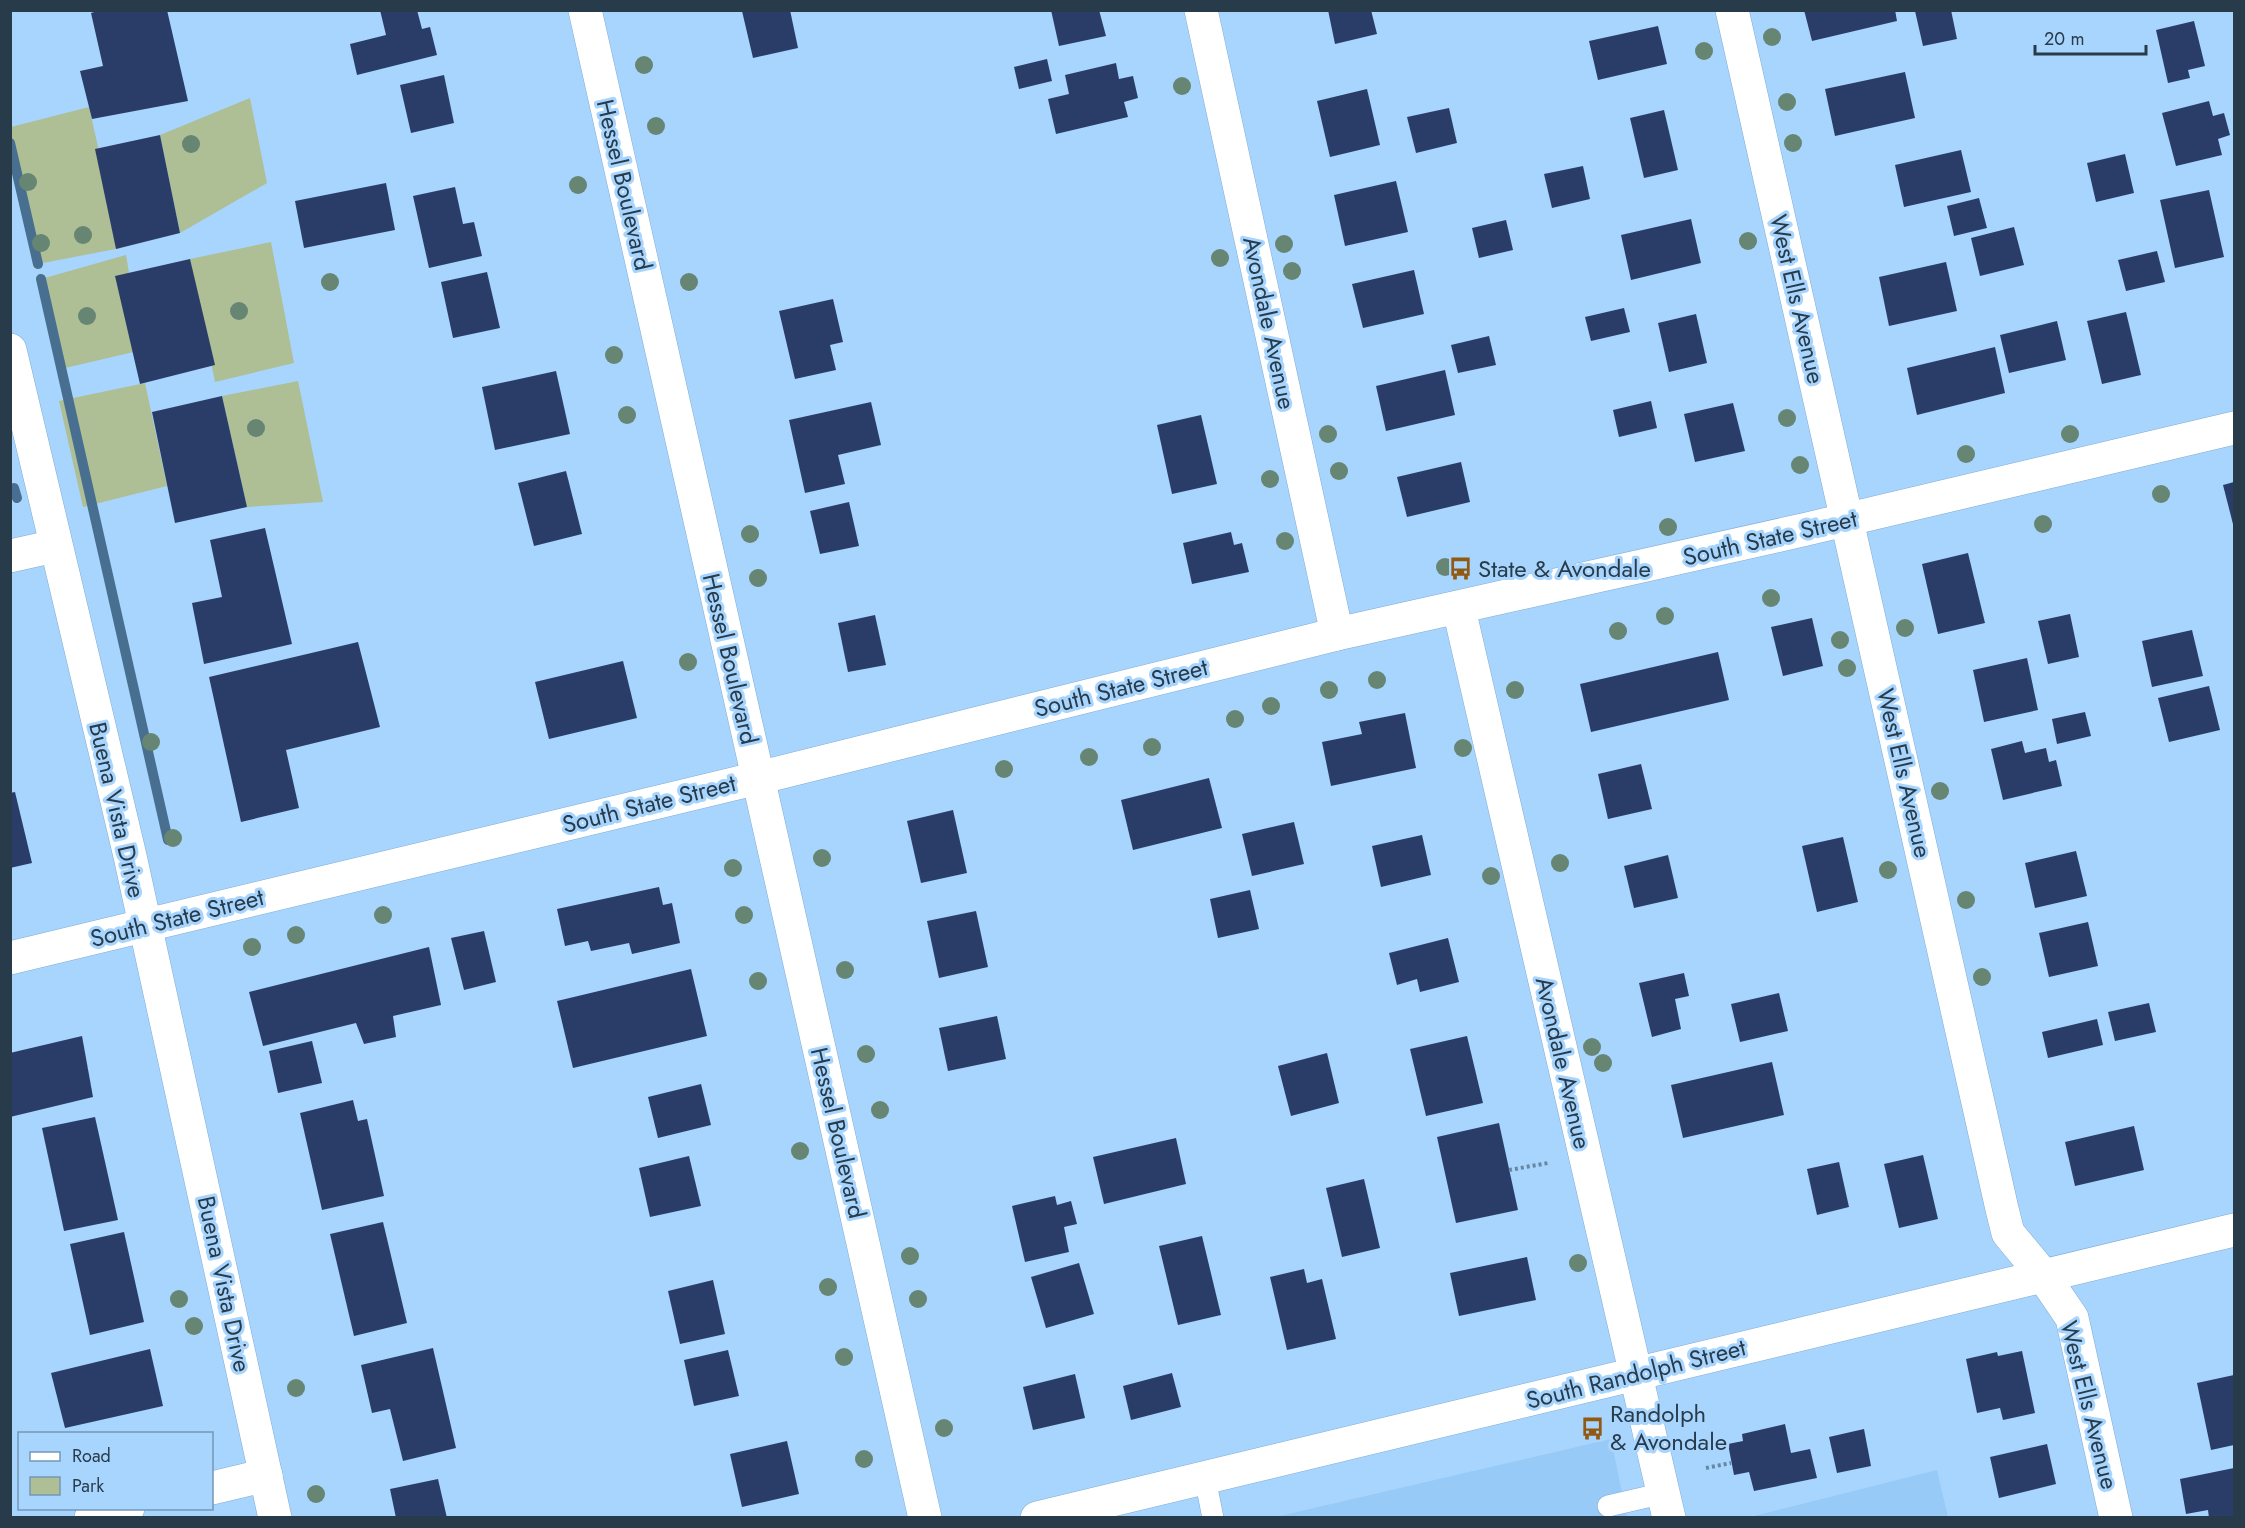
<svg xmlns="http://www.w3.org/2000/svg" width="2245" height="1528" font-family="Jost,sans-serif">
  <style>
    .built { fill: #97caf7 }
    .green { fill: #aebe95 }
    .lines { fill: none; stroke-linecap: round; stroke-linejoin: round }
    .stream { stroke: #486e90; stroke-width: 10 }
    .building { fill: #2a3d69 }
    .lane-casing { stroke: #80acd2; stroke-width: 22 }
    .street-casing { stroke: #80acd2; stroke-width: 34 }
    .secondary-casing { stroke: #80acd2; stroke-width: 34 }
    .path { stroke: #6787a3; stroke-width: 4; stroke-dasharray: 3 3; stroke-linecap: butt }
    .lane { stroke: #fff; stroke-width: 21 }
    .street { stroke: #fff; stroke-width: 33 }
    .secondary { stroke: #fff; stroke-width: 33 }
    .tree { fill: #668572 }
    .labels { text-anchor: middle; stroke-width: 6; stroke-linejoin: round; paint-order: stroke }
    .street-label { font-size: 24px; fill: #283b4b; stroke: #a8d5fd }
    .poi-label { font-size: 24px; fill: #283b4b; stroke: #a8d5fd; text-anchor: start }
  </style>
  <rect width="100%" height="100%" fill="#a8d5fd"/>
  <!-- built -->
  <g class="built">
    <polygon points="1611,1439 1627,1517 1271,1518"/>
    <polygon points="1937,1470 1948,1517 1750,1517"/>
  </g>
  <!-- green -->
  <g class="green">
    <polygon points="250,98 267,183 180,233 160,135"/>
    <polygon points="89,107 121,248 38,264 11,169 11,127"/>
    <polygon points="271,242 294,363 215,382 190,259"/>
    <polygon points="126,255 142,350 61,369 41,279"/>
    <polygon points="298,381 323,502 247,507 222,396"/>
    <polygon points="145,383 167,486 83,507 59,401"/>
  </g>
  <g class="lines">
    <!-- stream -->
    <g class="stream">
      <polyline points="10,143 38,264"/>
      <polyline points="41,279 168,840"/>
      <polyline points="14,488 17,498"/>
    </g>
  </g>
  <!-- building -->
  <g class="building">
    <polygon points="101,10 167,10 188,101 92,119 80,71 103,66 91,13"/>
    <polygon points="380,10 417,10 422,29 430,27 437,55 357,75 350,44 386,35"/>
    <polygon points="790,10 798,48 753,58 742,11"/>
    <polygon points="1051,10 1099,10 1106,36 1059,46"/>
    <polygon points="1328,10 1371,10 1377,34 1335,44"/>
    <polygon points="1804,10 1895,10 1897,21 1812,41"/>
    <polygon points="1951,10 1957,39 1923,46 1915,11"/>
    <polygon points="2194,21 2205,66 2188,70 2190,78 2168,83 2156,30"/>
    <polygon points="1658,26 1667,64 1598,80 1589,41"/>
    <polygon points="1047,59 1052,81 1019,89 1014,67"/>
    <polygon points="1116,63 1119,79 1133,76 1138,98 1124,102 1128,117 1056,134 1048,99 1069,94 1065,75"/>
    <polygon points="1905,72 1915,118 1835,136 1825,89"/>
    <polygon points="444,75 454,123 411,133 400,85"/>
    <polygon points="1367,89 1380,145 1330,157 1317,101"/>
    <polygon points="2209,101 2213,116 2224,113 2230,135 2218,139 2222,155 2176,166 2162,113"/>
    <polygon points="1449,108 1457,143 1416,153 1407,117"/>
    <polygon points="1664,110 1678,170 1644,178 1630,118"/>
    <polygon points="160,135 180,233 116,249 95,149"/>
    <polygon points="1961,150 1971,192 1904,207 1895,165"/>
    <polygon points="2125,154 2134,193 2096,202 2087,163"/>
    <polygon points="1583,166 1590,199 1552,208 1544,174"/>
    <polygon points="1396,181 1408,232 1345,246 1334,195"/>
    <polygon points="386,183 395,230 304,248 295,201"/>
    <polygon points="455,187 463,224 474,222 482,256 429,268 413,196"/>
    <polygon points="2209,190 2224,257 2175,268 2160,200"/>
    <polygon points="1979,198 1987,228 1954,236 1947,206"/>
    <polygon points="1691,219 1701,263 1631,280 1621,235"/>
    <polygon points="1506,220 1513,250 1479,258 1472,228"/>
    <polygon points="2014,227 2024,265 1980,276 1971,238"/>
    <polygon points="2157,251 2165,282 2126,291 2118,260"/>
    <polygon points="190,259 215,365 140,384 115,276"/>
    <polygon points="1946,262 1957,311 1889,326 1879,277"/>
    <polygon points="1414,270 1424,314 1363,328 1352,284"/>
    <polygon points="487,272 500,328 453,338 441,282"/>
    <polygon points="833,299 843,342 830,345 836,370 795,379 779,311"/>
    <polygon points="1624,308 1630,332 1591,341 1585,317"/>
    <polygon points="2126,312 2141,375 2102,384 2087,321"/>
    <polygon points="1696,314 1707,363 1669,372 1658,323"/>
    <polygon points="2057,321 2066,360 2009,373 2000,335"/>
    <polygon points="1489,336 1496,365 1458,373 1451,345"/>
    <polygon points="1995,347 2005,393 1917,415 1907,368"/>
    <polygon points="1445,370 1455,415 1386,431 1376,386"/>
    <polygon points="556,371 570,434 495,450 482,387"/>
    <polygon points="222,396 247,507 175,523 152,412"/>
    <polygon points="1651,401 1657,428 1619,437 1613,410"/>
    <polygon points="871,402 881,445 838,455 845,484 805,493 789,420"/>
    <polygon points="1733,403 1745,451 1695,462 1684,414"/>
    <polygon points="1201,415 1217,484 1172,494 1157,425"/>
    <polygon points="1461,462 1470,502 1407,517 1397,477"/>
    <polygon points="566,471 582,534 534,546 518,483"/>
    <polygon points="2234,482 2234,528 2223,485"/>
    <polygon points="849,502 859,546 820,554 810,511"/>
    <polygon points="265,528 292,644 204,664 192,603 222,597 210,540"/>
    <polygon points="1231,532 1234,545 1242,543 1249,572 1192,584 1183,543"/>
    <polygon points="1968,553 1985,623 1938,634 1922,564"/>
    <polygon points="2070,614 2079,657 2048,664 2038,621"/>
    <polygon points="875,615 886,665 848,672 838,623"/>
    <polygon points="1812,618 1823,666 1783,676 1771,627"/>
    <polygon points="2192,630 2203,676 2152,687 2142,641"/>
    <polygon points="358,642 380,727 286,750 299,808 241,822 209,677"/>
    <polygon points="1718,652 1729,700 1591,732 1580,684"/>
    <polygon points="2027,658 2038,710 1984,722 1973,670"/>
    <polygon points="623,661 637,718 549,739 535,682"/>
    <polygon points="2209,686 2220,730 2169,742 2158,698"/>
    <polygon points="2085,712 2091,736 2057,744 2052,719"/>
    <polygon points="1405,713 1416,768 1331,786 1322,742 1362,734 1359,722"/>
    <polygon points="2022,741 2025,753 2046,748 2049,762 2056,760 2062,786 2003,800 1991,749"/>
    <polygon points="1641,764 1652,809 1608,819 1598,774"/>
    <polygon points="1209,778 1222,828 1133,850 1121,800"/>
    <polygon points="15,792 32,863 10,868 10,793"/>
    <polygon points="953,810 967,873 921,883 907,821"/>
    <polygon points="1294,822 1304,864 1252,876 1242,834"/>
    <polygon points="1422,835 1431,875 1381,887 1372,846"/>
    <polygon points="1843,837 1858,902 1817,912 1802,846"/>
    <polygon points="2076,851 2087,896 2035,908 2025,863"/>
    <polygon points="1668,855 1678,898 1634,908 1624,866"/>
    <polygon points="659,887 663,905 672,903 680,943 632,954 629,943 591,951 588,941 565,946 557,909"/>
    <polygon points="1250,890 1259,929 1218,938 1210,899"/>
    <polygon points="976,911 988,967 939,978 927,921"/>
    <polygon points="2088,922 2098,966 2049,977 2039,933"/>
    <polygon points="484,931 496,982 464,990 451,938"/>
    <polygon points="1448,938 1459,982 1420,992 1417,979 1397,985 1389,953"/>
    <polygon points="429,947 441,1005 393,1016 396,1037 364,1044 356,1023 263,1046 249,992"/>
    <polygon points="691,969 707,1036 573,1068 557,1001"/>
    <polygon points="1684,973 1689,996 1675,999 1681,1029 1652,1037 1639,983"/>
    <polygon points="1779,993 1788,1031 1740,1042 1731,1004"/>
    <polygon points="2149,1003 2156,1032 2115,1041 2108,1012"/>
    <polygon points="997,1016 1006,1059 948,1071 939,1028"/>
    <polygon points="2097,1019 2103,1045 2048,1058 2042,1032"/>
    <polygon points="82,1036 93,1097 10,1117 10,1053"/>
    <polygon points="1467,1036 1483,1103 1426,1116 1410,1049"/>
    <polygon points="312,1041 322,1083 278,1093 269,1051"/>
    <polygon points="1327,1053 1339,1103 1291,1116 1278,1066"/>
    <polygon points="1772,1062 1784,1115 1683,1138 1671,1085"/>
    <polygon points="701,1084 711,1125 658,1138 648,1097"/>
    <polygon points="353,1100 358,1121 367,1119 384,1196 322,1210 300,1113"/>
    <polygon points="95,1117 118,1220 64,1231 42,1128"/>
    <polygon points="1499,1123 1518,1210 1456,1223 1437,1137"/>
    <polygon points="2134,1126 2144,1170 2075,1186 2065,1142"/>
    <polygon points="1176,1138 1186,1184 1104,1204 1093,1157"/>
    <polygon points="1923,1155 1938,1219 1899,1228 1884,1164"/>
    <polygon points="689,1156 701,1206 650,1217 639,1168"/>
    <polygon points="1839,1162 1849,1207 1817,1215 1807,1169"/>
    <polygon points="1364,1179 1380,1248 1342,1257 1326,1188"/>
    <polygon points="1055,1196 1057,1205 1071,1201 1077,1224 1064,1227 1069,1252 1025,1262 1012,1206"/>
    <polygon points="383,1222 407,1323 354,1336 330,1234"/>
    <polygon points="124,1232 144,1322 90,1335 70,1244"/>
    <polygon points="1202,1236 1221,1315 1178,1325 1159,1246"/>
    <polygon points="1527,1257 1536,1300 1459,1316 1450,1273"/>
    <polygon points="1079,1263 1094,1314 1046,1328 1031,1277"/>
    <polygon points="1304,1269 1307,1283 1322,1279 1336,1339 1287,1350 1270,1277"/>
    <polygon points="713,1280 725,1334 680,1344 668,1291"/>
    <polygon points="433,1348 456,1448 403,1461 390,1409 372,1413 361,1365"/>
    <polygon points="150,1349 163,1406 65,1428 51,1373"/>
    <polygon points="728,1350 739,1396 694,1406 684,1360"/>
    <polygon points="2022,1351 2035,1413 2003,1420 2000,1408 1977,1413 1966,1359 1997,1352 1998,1356"/>
    <polygon points="1172,1373 1181,1407 1131,1420 1123,1386"/>
    <polygon points="1075,1374 1085,1418 1033,1430 1023,1387"/>
    <polygon points="2234,1375 2234,1445 2211,1450 2197,1383"/>
    <polygon points="1785,1424 1791,1453 1810,1449 1817,1478 1754,1491 1749,1472 1734,1475 1728,1444 1743,1441 1742,1434"/>
    <polygon points="1864,1429 1871,1466 1837,1473 1829,1437"/>
    <polygon points="787,1441 799,1494 742,1507 730,1454"/>
    <polygon points="2047,1444 2056,1484 1999,1498 1990,1457"/>
    <polygon points="2234,1468 2234,1518 2209,1518 2208,1510 2186,1514 2180,1479"/>
    <polygon points="438,1479 447,1518 396,1518 390,1489"/>
  </g>
  <g class="lines">
    <defs>
      <g id="lane">
        <polyline points="1205,1478 1213,1518"/>
        <polyline points="1608,1506 1664,1493"/>
      </g>
      <g id="street">
        <polyline points="1201,10 1337,634"/>
        <polyline points="1732,10 2002,1209 2008,1233 2042,1274 2072,1318 2116,1518"/>
        <polyline points="10,350 130,856 275,1518"/>
        <polyline points="10,556 55,546"/>
        <polyline points="1459,609 1669,1518"/>
        <polyline points="10,958 758,778"/>
        <polyline points="212,1488 266,1475"/>
        <polyline points="91,1518 128,1508"/>
      </g>
      <g id="secondary">
        <polyline points="585,10 925,1518"/>
        <polyline points="758,778 1337,634 1807,529 2234,428"/>
        <polyline points="1037,1518 2234,1230"/>
      </g>
    </defs>
    <!-- lane casing -->
    <use href="#lane" class="lane-casing"/>
    <!-- street casing -->
    <use href="#street" class="street-casing"/>
    <!-- secondary casing -->
    <use href="#secondary" class="secondary-casing"/>
    <!-- path -->
    <g class="path">
      <polyline points="1509,1170 1548,1163"/>
      <polyline points="1706,1468 1731,1463"/>
    </g>
    <!-- lane -->
    <use href="#lane" class="lane"/>
    <!-- street -->
    <use href="#street" class="street"/>
    <!-- secondary -->
    <use href="#secondary" class="secondary"/>
  </g>
  <!-- trees -->
  <g class="tree">
    <circle cx="1772" cy="37" r="9"/>
    <circle cx="1704" cy="51" r="9"/>
    <circle cx="644" cy="65" r="9"/>
    <circle cx="1182" cy="86" r="9"/>
    <circle cx="1787" cy="102" r="9"/>
    <circle cx="656" cy="126" r="9"/>
    <circle cx="1793" cy="143" r="9"/>
    <circle cx="191" cy="144" r="9"/>
    <circle cx="28" cy="182" r="9"/>
    <circle cx="578" cy="185" r="9"/>
    <circle cx="83" cy="235" r="9"/>
    <circle cx="1748" cy="241" r="9"/>
    <circle cx="41" cy="243" r="9"/>
    <circle cx="1284" cy="244" r="9"/>
    <circle cx="1220" cy="258" r="9"/>
    <circle cx="1292" cy="271" r="9"/>
    <circle cx="330" cy="282" r="9"/>
    <circle cx="689" cy="282" r="9"/>
    <circle cx="239" cy="311" r="9"/>
    <circle cx="87" cy="316" r="9"/>
    <circle cx="614" cy="355" r="9"/>
    <circle cx="627" cy="415" r="9"/>
    <circle cx="1787" cy="418" r="9"/>
    <circle cx="256" cy="428" r="9"/>
    <circle cx="1328" cy="434" r="9"/>
    <circle cx="2070" cy="434" r="9"/>
    <circle cx="1966" cy="454" r="9"/>
    <circle cx="1800" cy="465" r="9"/>
    <circle cx="1339" cy="471" r="9"/>
    <circle cx="1270" cy="479" r="9"/>
    <circle cx="2161" cy="494" r="9"/>
    <circle cx="2043" cy="524" r="9"/>
    <circle cx="1668" cy="527" r="9"/>
    <circle cx="750" cy="534" r="9"/>
    <circle cx="1285" cy="541" r="9"/>
    <circle cx="1445" cy="567" r="9"/>
    <circle cx="758" cy="578" r="9"/>
    <circle cx="1771" cy="598" r="9"/>
    <circle cx="1665" cy="616" r="9"/>
    <circle cx="1905" cy="628" r="9"/>
    <circle cx="1618" cy="631" r="9"/>
    <circle cx="1840" cy="640" r="9"/>
    <circle cx="688" cy="662" r="9"/>
    <circle cx="1847" cy="668" r="9"/>
    <circle cx="1377" cy="680" r="9"/>
    <circle cx="1329" cy="690" r="9"/>
    <circle cx="1515" cy="690" r="9"/>
    <circle cx="1271" cy="706" r="9"/>
    <circle cx="1235" cy="719" r="9"/>
    <circle cx="151" cy="742" r="9"/>
    <circle cx="1152" cy="747" r="9"/>
    <circle cx="1463" cy="748" r="9"/>
    <circle cx="1089" cy="757" r="9"/>
    <circle cx="1004" cy="769" r="9"/>
    <circle cx="1940" cy="791" r="9"/>
    <circle cx="173" cy="838" r="9"/>
    <circle cx="822" cy="858" r="9"/>
    <circle cx="1560" cy="863" r="9"/>
    <circle cx="733" cy="868" r="9"/>
    <circle cx="1888" cy="870" r="9"/>
    <circle cx="1491" cy="876" r="9"/>
    <circle cx="1966" cy="900" r="9"/>
    <circle cx="383" cy="915" r="9"/>
    <circle cx="744" cy="915" r="9"/>
    <circle cx="296" cy="935" r="9"/>
    <circle cx="252" cy="947" r="9"/>
    <circle cx="845" cy="970" r="9"/>
    <circle cx="1982" cy="977" r="9"/>
    <circle cx="758" cy="981" r="9"/>
    <circle cx="1592" cy="1047" r="9"/>
    <circle cx="866" cy="1054" r="9"/>
    <circle cx="1603" cy="1063" r="9"/>
    <circle cx="880" cy="1110" r="9"/>
    <circle cx="800" cy="1151" r="9"/>
    <circle cx="910" cy="1256" r="9"/>
    <circle cx="1578" cy="1263" r="9"/>
    <circle cx="828" cy="1287" r="9"/>
    <circle cx="179" cy="1299" r="9"/>
    <circle cx="918" cy="1299" r="9"/>
    <circle cx="194" cy="1326" r="9"/>
    <circle cx="844" cy="1357" r="9"/>
    <circle cx="296" cy="1388" r="9"/>
    <circle cx="944" cy="1428" r="9"/>
    <circle cx="864" cy="1459" r="9"/>
    <circle cx="316" cy="1494" r="9"/>
  </g>
  <!-- icons -->
  <defs>
    <symbol id="bus-bare" viewBox="-9 -9 18 18"><path d="M-5-6H5V4H4V6H2V4H-2V6H-4V4H-5ZM-3.5-4V0h7V-4ZM-3.5 1.2v1.5H-2V1.2ZM2 1.2v1.5H3.5V1.2Z" fill="#915912" stroke="#a8d5fd" stroke-width="2.5" paint-order="stroke"/></symbol>
  </defs>
  <g fill-rule="evenodd">
    <use href="#bus-bare" x="1444" y="552" width="33" height="33"/>
    <use href="#bus-bare" x="1576" y="1412" width="33" height="33"/>
  </g>
  <g class="labels">
    <!-- street labels -->
    <g class="street-label">
      <text transform="translate(624 185) rotate(77)" y="8">Hessel Boulevard</text>
      <text transform="translate(1797 299) rotate(77)" y="8">West Ells Avenue</text>
      <text transform="translate(1269 323) rotate(78)" y="8">Avondale Avenue</text>
      <text transform="translate(1770 538) rotate(-13)" y="8">South State Street</text>
      <text transform="translate(730 659) rotate(77)" y="8">Hessel Boulevard</text>
      <text transform="translate(1121 688) rotate(-14)" y="8">South State Street</text>
      <text transform="translate(1904 773) rotate(77)" y="8">West Ells Avenue</text>
      <text transform="translate(649 804) rotate(-14)" y="8">South State Street</text>
      <text transform="translate(117 810) rotate(77)" y="8">Buena Vista Drive</text>
      <text transform="translate(177 918) rotate(-14)" y="8">South State Street</text>
      <text transform="translate(1563 1063) rotate(77)" y="8">Avondale Avenue</text>
      <text transform="translate(838 1133) rotate(77)" y="8">Hessel Boulevard</text>
      <text transform="translate(224 1284) rotate(78)" y="8">Buena Vista Drive</text>
      <text transform="translate(1636 1374) rotate(-14)" y="8">South Randolph Street</text>
      <text transform="translate(2089 1405) rotate(76)" y="8">West Ells Avenue</text>
    </g>
    <!-- poi labels -->
    <g class="poi-label">
      <text x="1478" y="577">State &amp; Avondale</text>
      <text x="1610" y="1422">Randolph<tspan x="1610" dy="28">&amp; Avondale</tspan></text>
    </g>
  </g>
  <!-- border -->
  <rect width="2245" height="1528" fill="none" stroke="#283b4b" stroke-width="24"/>
  <!-- legend -->
  <rect x="18" y="1432" width="195" height="78" fill="#a8d5fd" stroke="#7597b6" stroke-width="1.5"/>
  <rect x="30" y="1452" width="30" height="9" fill="#ffffff" stroke="#7597b6" stroke-width="1.5"/>
  <text x="72" y="1462" font-size="18" fill="#283b4b">Road</text>
  <rect x="30" y="1477" width="30" height="18" fill="#aebe95" stroke="#7597b6" stroke-width="1.5"/>
  <text x="72" y="1492" font-size="18" fill="#283b4b">Park</text>
  <!-- scale -->
  <path d="M2035 45v9h111v-9" fill="none" stroke="#283b4b" stroke-width="3"/>
  <text x="2044" y="45" font-size="18" fill="#283b4b" stroke="#a8d5fd" stroke-width="4.5" paint-order="stroke">20 m</text>
</svg>
